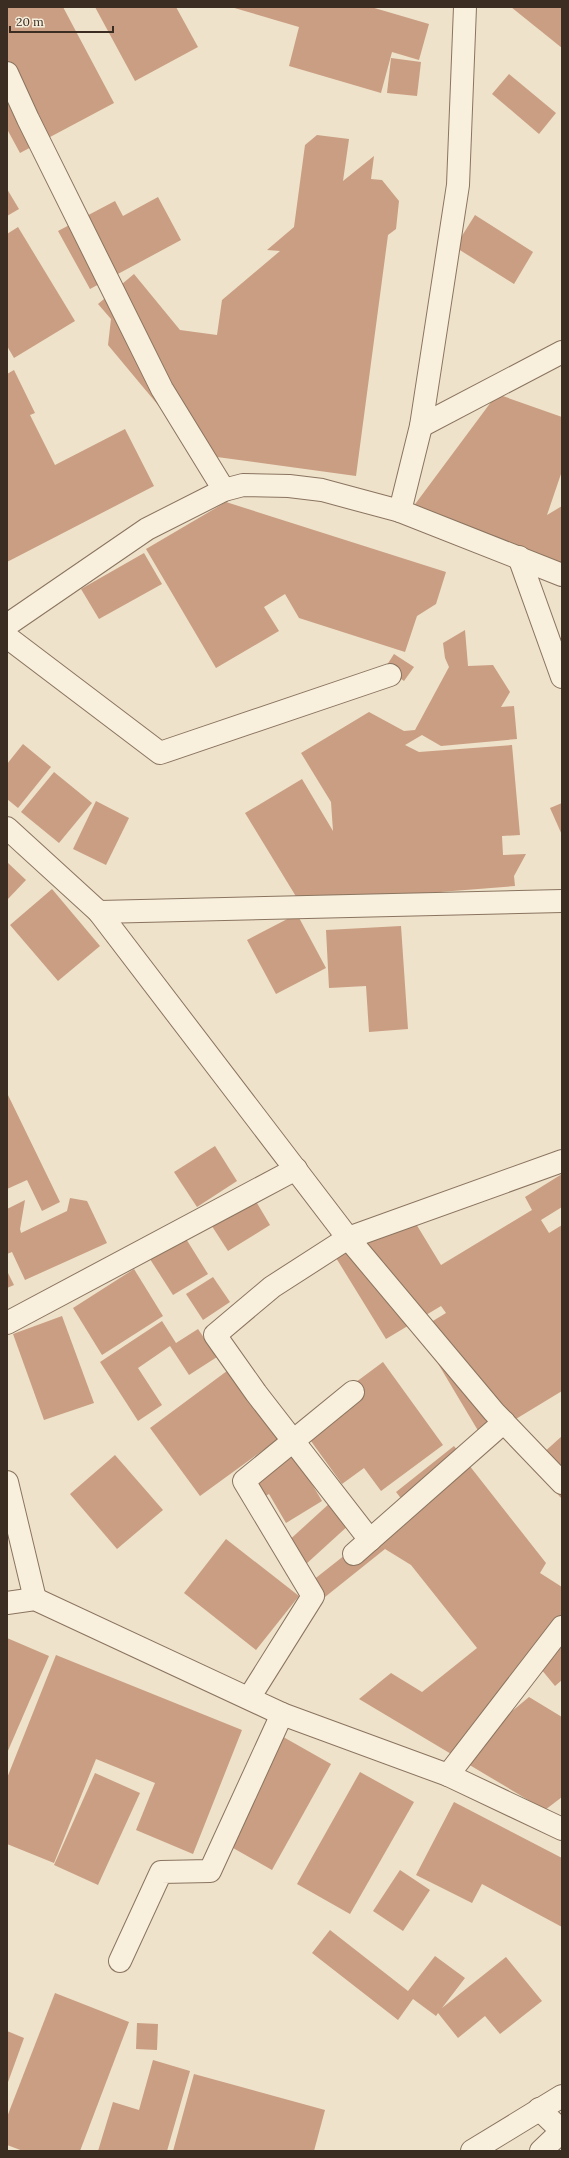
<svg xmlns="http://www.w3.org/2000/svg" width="569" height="2158" font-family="Lora,serif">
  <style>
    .building { fill: #ca9e82 }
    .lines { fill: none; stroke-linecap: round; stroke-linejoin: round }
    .minor-casing { stroke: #8a745f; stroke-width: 24 }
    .minor { stroke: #f8efdd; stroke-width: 22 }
  </style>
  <rect width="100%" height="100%" fill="#eee2ca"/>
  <!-- building -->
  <g class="building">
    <polygon points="7,7 63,7 114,103 20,153 7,129"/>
    <polygon points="95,7 176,7 198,47 135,81"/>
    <polygon points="231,7 371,7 429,24 419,60 392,52 381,93 289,66 299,27"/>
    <polygon points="511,7 562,7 562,48"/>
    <polygon points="391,58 421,62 417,96 387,93"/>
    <polygon points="509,74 556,113 539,134 492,94"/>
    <polygon points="317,135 349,139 343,181 374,156 371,179 382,180 399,201 396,229 388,235 356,476 202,455 168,417 108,345 111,319 98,304 134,274 180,330 217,335 222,300 280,251 267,250 294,227 305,145"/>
    <polygon points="7,189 19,209 7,216"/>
    <polygon points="158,197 181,240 90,289 58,231 115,201 123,216"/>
    <polygon points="475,215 533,252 514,284 455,247"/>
    <polygon points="18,227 75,321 14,358 7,346 7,234"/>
    <polygon points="14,370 35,413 30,415 55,465 125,429 154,486 7,562 7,374"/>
    <polygon points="497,394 562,417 562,471 547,515 562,506 562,566 410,511"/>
    <polygon points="226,502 446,572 436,604 417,616 405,652 299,618 285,594 264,607 279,631 216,668 146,549"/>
    <polygon points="144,553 162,584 99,619 81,589"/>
    <polygon points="465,630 468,666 493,665 510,692 501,707 514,706 517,739 441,746 422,735 405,745 419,752 512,745 520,835 502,836 503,855 526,854 514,876 515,886 300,903 245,813 302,779 333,831 331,802 301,753 369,712 404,731 415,730 449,667 445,658 443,643"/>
    <polygon points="394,654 414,667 404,681 385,668"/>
    <polygon points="23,744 51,767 18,808 7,799 7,764"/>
    <polygon points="54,772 92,803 59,843 21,812"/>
    <polygon points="96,801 129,818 106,865 73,849"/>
    <polygon points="562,803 562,835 550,808"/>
    <polygon points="7,862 26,880 7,900"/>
    <polygon points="52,889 100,946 58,981 10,925"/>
    <polygon points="297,914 326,968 276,994 247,940"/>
    <polygon points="401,926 408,1029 369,1032 366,986 329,988 326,930"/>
    <polygon points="7,1093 60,1202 42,1211 27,1180 7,1189"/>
    <polygon points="215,1146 237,1181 197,1207 174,1172"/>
    <polygon points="562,1174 562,1207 541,1220 549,1233 562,1225 562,1391 483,1439 418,1330 446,1313 441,1306 386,1339 333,1253 407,1209 441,1265 532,1210 525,1197"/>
    <polygon points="251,1193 270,1225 228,1251 208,1220"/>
    <polygon points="70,1198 87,1201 107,1243 25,1280 12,1252 7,1254 7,1209 25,1200 20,1229 21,1233 67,1211"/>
    <polygon points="183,1234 208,1274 173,1295 148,1256"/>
    <polygon points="134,1269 163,1316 102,1355 73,1308"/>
    <polygon points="7,1271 14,1285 7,1288"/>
    <polygon points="213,1277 230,1302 203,1320 186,1294"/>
    <polygon points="62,1316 94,1403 44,1420 13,1334"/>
    <polygon points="162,1321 176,1343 198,1329 217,1357 189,1375 170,1346 138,1368 162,1405 138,1421 100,1362"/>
    <polygon points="383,1362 443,1445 381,1491 364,1468 342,1484 303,1430 325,1405"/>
    <polygon points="231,1368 281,1437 200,1496 150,1428"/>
    <polygon points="562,1436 562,1499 531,1464"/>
    <polygon points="287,1442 322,1501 286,1523 269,1494 254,1503 235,1473"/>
    <polygon points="454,1446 546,1563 540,1573 562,1587 562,1680 555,1686 536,1663 508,1710 511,1712 529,1697 562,1717 562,1797 545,1810 359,1699 391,1673 422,1692 477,1648 411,1565 385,1549 325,1597 312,1581 407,1506 396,1492"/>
    <polygon points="115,1455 163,1510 117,1549 70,1494"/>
    <polygon points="330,1503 350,1524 305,1565 285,1544"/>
    <polygon points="226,1539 299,1596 256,1650 184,1593"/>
    <polygon points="7,1638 49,1656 7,1753"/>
    <polygon points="56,1655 242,1730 193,1854 136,1830 155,1783 96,1759 54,1863 7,1844 7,1778"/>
    <polygon points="278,1734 331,1764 272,1870 219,1840"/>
    <polygon points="360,1772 414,1802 350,1914 297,1884"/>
    <polygon points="95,1773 140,1793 98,1885 54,1865"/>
    <polygon points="454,1802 562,1858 562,1927 482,1884 472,1903 416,1875"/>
    <polygon points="400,1870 430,1890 403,1931 373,1911"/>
    <polygon points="330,1930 408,1991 435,1956 465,1978 442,2008 506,1957 542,2001 500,2034 485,2016 458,2038 438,2013 436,2016 413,1999 398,2020 312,1953"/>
    <polygon points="55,1993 129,2022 80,2151 23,2151 7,2145 7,2117"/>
    <polygon points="137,2023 158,2024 157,2050 136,2049"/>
    <polygon points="7,2031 24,2038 7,2085"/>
    <polygon points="153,2060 190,2071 167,2151 98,2151 113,2102 139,2110"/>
    <polygon points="194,2074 325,2110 314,2151 173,2151"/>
  </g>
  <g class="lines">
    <defs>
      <g id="minor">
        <polyline points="7,73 28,119 162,389 224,490"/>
        <polyline points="421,426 562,352"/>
        <polyline points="400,511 421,426 458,185 465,7"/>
        <polyline points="519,557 562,677"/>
        <polyline points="7,625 147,529 224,490 243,485 289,486 322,490 400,511 562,575"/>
        <polyline points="7,637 160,753 390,675"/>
        <polyline points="7,828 99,912 348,1238 494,1412 562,1483"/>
        <polyline points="99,912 562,901"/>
        <polyline points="7,1323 296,1169"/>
        <polyline points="7,1482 35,1599"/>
        <polyline points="370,1540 256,1393 215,1335 272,1287 348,1238 562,1161"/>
        <polyline points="354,1554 504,1422"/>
        <polyline points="7,1603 35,1599 282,1714 448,1775 562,1829"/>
        <polyline points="249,1698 313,1596 244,1481 353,1392"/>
        <polyline points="448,1775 562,1627"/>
        <polyline points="120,1961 161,1872 210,1871 282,1714"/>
        <polyline points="539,2109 562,2131"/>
        <polyline points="472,2151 562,2096"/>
        <polyline points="541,2151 562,2131"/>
      </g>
    </defs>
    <!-- minor casing -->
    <use href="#minor" class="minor-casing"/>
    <!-- minor -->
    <use href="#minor" class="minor"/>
  </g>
  <!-- border -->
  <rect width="569" height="2158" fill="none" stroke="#3b2d22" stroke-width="16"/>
  <!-- scale -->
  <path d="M10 26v6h103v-6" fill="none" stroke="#3b2d22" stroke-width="2"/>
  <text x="16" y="26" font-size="12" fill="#3b2d22" stroke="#f5ecda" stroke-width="3" paint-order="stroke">20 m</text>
</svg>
